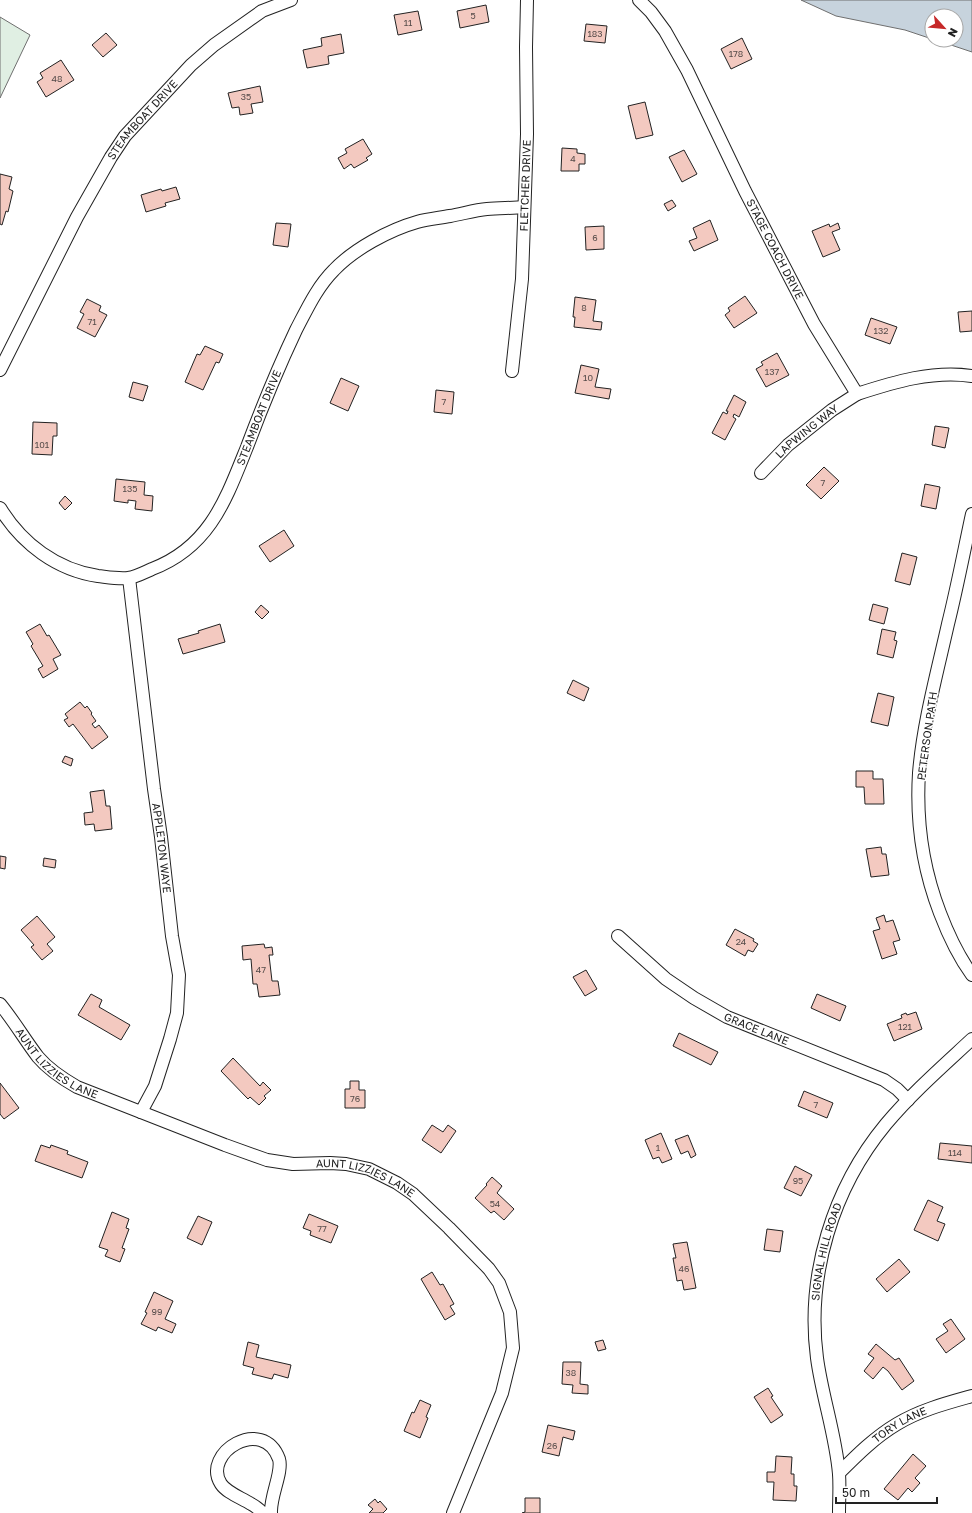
<svg xmlns="http://www.w3.org/2000/svg" width="972" height="1513" font-family="'Golos Text',sans-serif">
  <style>
    .green { fill: #e0efe3; stroke: #6f6f6f }
    .water { fill: #c7d3dd; stroke: #6f6f6f }
    .building { fill: #f3c9c0; stroke: #222 }
    .lines { fill: none; stroke-linecap: round; stroke-linejoin: round }
    .minor-casing { stroke: #222; stroke-width: 14 }
    .minor { stroke: #fff; stroke-width: 12 }
    .labels { text-anchor: middle; stroke-width: 3; stroke-linejoin: round; paint-order: stroke }
    .number-label { font-size: 9px; fill: #564c4a }
    .street-label { font-size: 11px; fill: #222; stroke: #fff }
  </style>
  <rect width="100%" height="100%" fill="#fff"/>
  <!-- green -->
  <polygon class="green" points="0,17 30,35 0,98"/>
  <!-- water -->
  <polygon class="water" points="801,0 972,0 972,52 936,40 956,40 956,16 932,16 932,39 905,30 836,16"/>
  <!-- building -->
  <g class="building">
    <polygon points="486,5 489,22 460,28 457,11"/>
    <polygon points="418,11 422,30 398,35 394,15"/>
    <polygon points="586,24 607,26 605,43 584,41"/>
    <polygon points="106,33 117,45 103,57 92,45"/>
    <polygon points="341,34 344,53 328,56 329,64 307,68 303,50 322,46 321,38"/>
    <polygon points="742,38 752,59 731,69 721,49"/>
    <polygon points="61,60 74,80 46,97 37,82 43,78 40,73"/>
    <polygon points="260,86 263,102 251,104 253,113 240,115 239,107 232,108 228,93"/>
    <polygon points="645,102 653,135 636,139 628,106"/>
    <polygon points="363,139 372,154 366,158 368,160 354,168 351,164 344,169 338,158 347,153 345,149"/>
    <polygon points="562,148 577,149 577,153 585,154 585,164 579,164 579,171 561,171"/>
    <polygon points="684,150 697,174 682,182 669,157"/>
    <polygon points="0,174 12,177 9,189 13,191 8,212 6,211 2,225 0,224"/>
    <polygon points="176,187 180,199 165,203 166,206 146,212 141,195 161,189 162,191"/>
    <polygon points="672,200 676,206 668,211 664,204"/>
    <polygon points="710,220 718,240 694,251 689,241 697,238 693,228"/>
    <polygon points="276,223 291,224 288,247 273,245"/>
    <polygon points="838,223 840,229 832,232 840,250 823,257 812,231 829,224 830,227"/>
    <polygon points="604,226 604,249 586,250 585,227"/>
    <polygon points="745,296 757,313 734,328 725,315 730,311 728,308"/>
    <polygon points="575,297 596,300 593,321 602,322 601,330 574,327 575,317 573,317"/>
    <polygon points="87,299 101,306 99,311 107,315 95,337 77,328 84,314 80,312"/>
    <polygon points="972,311 972,331 960,332 958,312"/>
    <polygon points="871,318 897,327 890,344 865,335"/>
    <polygon points="205,346 223,354 219,363 216,362 203,390 185,382 197,354 200,355"/>
    <polygon points="777,353 789,375 766,387 756,369 763,365 761,362"/>
    <polygon points="581,365 599,369 595,387 611,389 609,399 575,393"/>
    <polygon points="341,378 359,386 348,411 330,403"/>
    <polygon points="133,382 148,386 143,401 129,397"/>
    <polygon points="436,390 454,392 452,414 434,412"/>
    <polygon points="734,395 746,402 739,417 734,414 733,417 736,419 725,440 712,433 723,412 727,414 728,411 726,411"/>
    <polygon points="33,422 57,423 57,436 53,436 52,455 32,454"/>
    <polygon points="935,426 949,428 945,448 932,445"/>
    <polygon points="824,467 839,481 821,499 806,485"/>
    <polygon points="116,479 145,482 144,495 153,496 152,511 135,509 136,501 128,500 128,503 114,501"/>
    <polygon points="925,484 940,487 936,509 921,506"/>
    <polygon points="65,496 72,503 65,510 59,503"/>
    <polygon points="284,530 294,546 270,562 259,546"/>
    <polygon points="902,553 917,557 910,585 895,581"/>
    <polygon points="873,604 888,608 884,624 869,620"/>
    <polygon points="261,605 269,612 262,619 255,612"/>
    <polygon points="40,624 47,636 49,635 61,655 53,659 58,669 43,678 38,669 43,666 31,646 33,644 26,632"/>
    <polygon points="220,624 225,642 183,654 178,639 199,633 198,631"/>
    <polygon points="882,629 896,632 894,640 897,641 893,658 877,654"/>
    <polygon points="573,680 589,688 584,701 567,693"/>
    <polygon points="878,693 894,697 888,726 871,722"/>
    <polygon points="80,702 85,708 87,706 92,713 91,714 96,721 92,724 95,728 99,725 108,737 92,749 73,724 69,727 64,720 68,718 65,714"/>
    <polygon points="65,756 73,759 71,766 62,762"/>
    <polygon points="856,771 873,771 873,779 883,779 884,804 865,804 864,787 856,787"/>
    <polygon points="104,790 106,806 110,806 112,829 95,831 94,824 85,825 84,813 93,812 90,792"/>
    <polygon points="881,847 882,854 886,854 889,875 871,877 866,849"/>
    <polygon points="0,856 6,857 5,869 0,868"/>
    <polygon points="44,858 56,860 55,868 43,866"/>
    <polygon points="884,915 886,922 893,920 900,940 893,942 897,954 882,959 873,931 880,929 876,918"/>
    <polygon points="37,916 55,937 47,944 53,951 42,960 31,947 34,945 21,930"/>
    <polygon points="735,929 754,939 753,941 758,944 753,952 748,950 745,956 726,945"/>
    <polygon points="264,944 265,948 272,947 273,955 269,955 272,981 278,981 280,995 259,997 257,984 253,984 251,959 243,960 242,946"/>
    <polygon points="586,970 597,989 585,996 573,977"/>
    <polygon points="91,994 102,1000 99,1007 130,1025 121,1040 78,1015"/>
    <polygon points="817,994 846,1006 840,1021 811,1008"/>
    <polygon points="916,1012 922,1029 894,1041 887,1024 902,1018 901,1015 906,1013 907,1015"/>
    <polygon points="679,1033 718,1052 711,1065 673,1046"/>
    <polygon points="233,1058 260,1086 263,1082 271,1090 264,1096 266,1098 259,1105 250,1097 248,1099 221,1071"/>
    <polygon points="350,1081 359,1081 359,1090 365,1090 365,1108 345,1108 345,1089 350,1089"/>
    <polygon points="0,1083 19,1108 4,1119 0,1114"/>
    <polygon points="804,1091 833,1103 827,1118 798,1106"/>
    <polygon points="432,1125 443,1132 448,1125 456,1131 441,1153 422,1140"/>
    <polygon points="661,1133 672,1159 662,1163 659,1157 653,1159 645,1140"/>
    <polygon points="688,1135 696,1155 691,1158 688,1151 681,1154 675,1140"/>
    <polygon points="940,1143 972,1146 972,1163 938,1159"/>
    <polygon points="41,1145 50,1148 51,1145 68,1151 67,1154 88,1162 82,1178 35,1161"/>
    <polygon points="795,1166 812,1175 801,1196 784,1188"/>
    <polygon points="492,1177 502,1186 497,1193 514,1209 504,1220 494,1211 491,1213 475,1198 487,1185 486,1184"/>
    <polygon points="928,1200 943,1207 937,1221 945,1224 938,1241 914,1230"/>
    <polygon points="112,1212 129,1219 126,1228 129,1229 122,1248 125,1249 120,1262 105,1256 108,1250 99,1247"/>
    <polygon points="309,1214 338,1226 331,1243 310,1235 311,1231 303,1228"/>
    <polygon points="198,1216 212,1222 202,1245 187,1238"/>
    <polygon points="767,1229 783,1231 780,1252 764,1250"/>
    <polygon points="687,1242 696,1288 684,1290 682,1280 677,1281 673,1258 676,1258 673,1244"/>
    <polygon points="899,1259 910,1272 887,1292 876,1279"/>
    <polygon points="432,1272 440,1285 443,1284 454,1304 450,1306 455,1314 445,1320 421,1279"/>
    <polygon points="154,1292 173,1301 165,1319 176,1324 172,1333 158,1327 156,1331 141,1324 147,1313 145,1312"/>
    <polygon points="951,1319 965,1339 946,1353 936,1339 948,1331 943,1324"/>
    <polygon points="603,1340 606,1349 598,1351 595,1342"/>
    <polygon points="248,1342 259,1345 256,1357 291,1365 288,1378 274,1374 272,1379 252,1374 254,1368 243,1365"/>
    <polygon points="876,1344 895,1360 899,1358 914,1381 902,1390 888,1371 883,1367 873,1379 864,1371 874,1358 868,1354"/>
    <polygon points="563,1362 581,1362 580,1384 588,1385 588,1394 572,1393 573,1385 562,1384"/>
    <polygon points="768,1388 773,1396 771,1397 783,1415 771,1423 754,1397"/>
    <polygon points="420,1400 431,1405 426,1417 428,1418 420,1438 404,1431 412,1412 414,1413"/>
    <polygon points="548,1425 575,1431 573,1440 563,1437 559,1456 542,1452"/>
    <polygon points="913,1454 926,1466 915,1478 920,1483 912,1492 908,1488 898,1500 884,1489"/>
    <polygon points="776,1456 792,1457 791,1474 794,1474 794,1486 797,1486 796,1501 773,1500 774,1482 767,1482 767,1472 775,1472"/>
    <polygon points="525,1498 540,1498 540,1513 522,1513 525,1512"/>
    <polygon points="375,1499 378,1503 380,1501 387,1509 383,1513 369,1513 373,1509 368,1505"/>
  </g>
  <g class="lines">
    <defs>
      <g id="minor">
        <path id="s1" d="M639,0l12,12 14,19 22,39 58,121 69,133 43,70c37,-12 76,-24 115,-18"/>
        <path id="s2" d="M0,370l77,-153 34,-60 14,-21 66,-71 23,-20 48,-34 29,-11"/>
        <path id="s3" d="M512,371l10,-92 5,-145 -1,-87 1,-47"/>
        <path id="s4" d="M761,473l27,-28 44,-35 25,-16"/>
        <path id="s5" d="M0,508c22,36 57,62 98,68 9,1 20,3 30,2 8,-1 17,-6 24,-9 58,-22 74,-70 95,-122 15,-40 31,-79 49,-117 11,-21 21,-43 38,-60 20,-21 55,-40 83,-48 11,-3 22,-4 33,-6 12,-2 25,-6 37,-7 12,-1 25,-1 37,-2"/>
        <path d="M972,514c-8,37 -15,74 -24,110 -11,49 -25,100 -29,149 -3,48 4,96 21,140 8,21 19,44 32,62"/>
        <path id="s6" d="M129,578l25,211 7,48 11,99 7,39 -2,38 -7,26 -15,47 -14,26"/>
        <path id="s7" d="M618,936l48,43 28,19 33,19 157,63 13,9 11,11"/>
        <path id="s8" d="M0,1004c14,17 25,36 38,53 11,13 25,22 39,30l148,58 42,15 26,4 37,-1 16,1 23,5 28,14 16,11 36,34 40,41 10,14 11,29 3,36 -11,45 -49,120"/>
        <path id="s9" d="M839,1473c18,-18 36,-36 58,-49 23,-14 50,-21 75,-28"/>
        <path d="M263,1513c-4,-3 -7,-7 -12,-9 -9,-6 -24,-11 -30,-20 -20,-31 42,-69 58,-25 4,13 -9,37 -8,54"/>
        <path id="s10" d="M839,1513c0,-13 1,-26 0,-39 -3,-38 -17,-78 -22,-116 -11,-83 16,-170 69,-234 26,-31 57,-58 86,-85"/>
      </g>
    </defs>
    <!-- minor casing -->
    <use href="#minor" class="minor-casing"/>
    <!-- minor -->
    <use href="#minor" class="minor"/>
  </g>
  <g class="labels">
    <!-- number labels -->
    <g class="number-label">
      <text x="473" y="19">5</text>
      <text x="408" y="26">11</text>
      <text x="595" y="37">183</text>
      <text x="736" y="57">178</text>
      <text x="57" y="82">48</text>
      <text x="246" y="100">35</text>
      <text x="573" y="162">4</text>
      <text x="595" y="241">6</text>
      <text x="584" y="311">8</text>
      <text x="92" y="325">71</text>
      <text x="881" y="334">132</text>
      <text x="772" y="375">137</text>
      <text x="588" y="381">10</text>
      <text x="444" y="405">7</text>
      <text x="42" y="448">101</text>
      <text x="823" y="486">7</text>
      <text x="130" y="492">135</text>
      <text x="741" y="945">24</text>
      <text x="261" y="973">47</text>
      <text x="905" y="1030">121</text>
      <text x="355" y="1102">76</text>
      <text x="816" y="1108">7</text>
      <text x="658" y="1151">1</text>
      <text x="955" y="1156">114</text>
      <text x="798" y="1184">95</text>
      <text x="495" y="1207">54</text>
      <text x="322" y="1232">77</text>
      <text x="684" y="1272">46</text>
      <text x="157" y="1315">99</text>
      <text x="571" y="1376">38</text>
      <text x="552" y="1449">26</text>
    </g>
    <!-- street labels -->
    <g class="street-label">
      <text dy="4" stroke="none"><textPath href="#s2" startOffset="289">STEAMBOAT DRIVE</textPath></text>
      <text dy="4" stroke="none"><textPath href="#s3" startOffset="186">FLETCHER DRIVE</textPath></text>
      <text dy="4" stroke="none"><textPath href="#s1" startOffset="285">STAGE COACH DRIVE</textPath></text>
      <text dy="4" stroke="none"><textPath href="#s5" startOffset="371">STEAMBOAT DRIVE</textPath></text>
      <text dy="4" stroke="none"><textPath href="#s4" startOffset="62">LAPWING WAY</textPath></text>
      <text transform="translate(927 736) rotate(-82)" y="4">PETERSON PATH</text>
      <text dy="4" stroke="none"><textPath href="#s6" startOffset="272">APPLETON WAYE</textPath></text>
      <text dy="4" stroke="none"><textPath href="#s7" startOffset="168">GRACE LANE</textPath></text>
      <text dy="4" stroke="none"><textPath href="#s8" startOffset="84">AUNT LIZZIES LANE</textPath></text>
      <text dy="4" stroke="none"><textPath href="#s8" startOffset="420">AUNT LIZZIES LANE</textPath></text>
      <text dy="4" stroke="none"><textPath href="#s10" startOffset="265">SIGNAL HILL ROAD</textPath></text>
      <text dy="4" stroke="none"><textPath href="#s9" startOffset="78">TORY LANE</textPath></text>
    </g>
  </g>
  <!-- north arrow -->
  <g transform="translate(944 28) rotate(117)"><circle r="19" fill="#ffffff" stroke="#a7a7a7"/>
  <path d="M0-3L7 15L0 10L-7 15Z" fill="#c62828"/>
  <text y="-6" font-size="11" font-weight="bold" text-anchor="middle" fill="#222222">N</text>
  </g>
  <!-- scale -->
  <path d="M836 1497v6h101v-6" fill="none" stroke="#222222" stroke-width="2"/>
  <text x="842" y="1497" font-size="12" fill="#222222" stroke="#ffffff" stroke-width="3" paint-order="stroke">50 m</text>
</svg>
